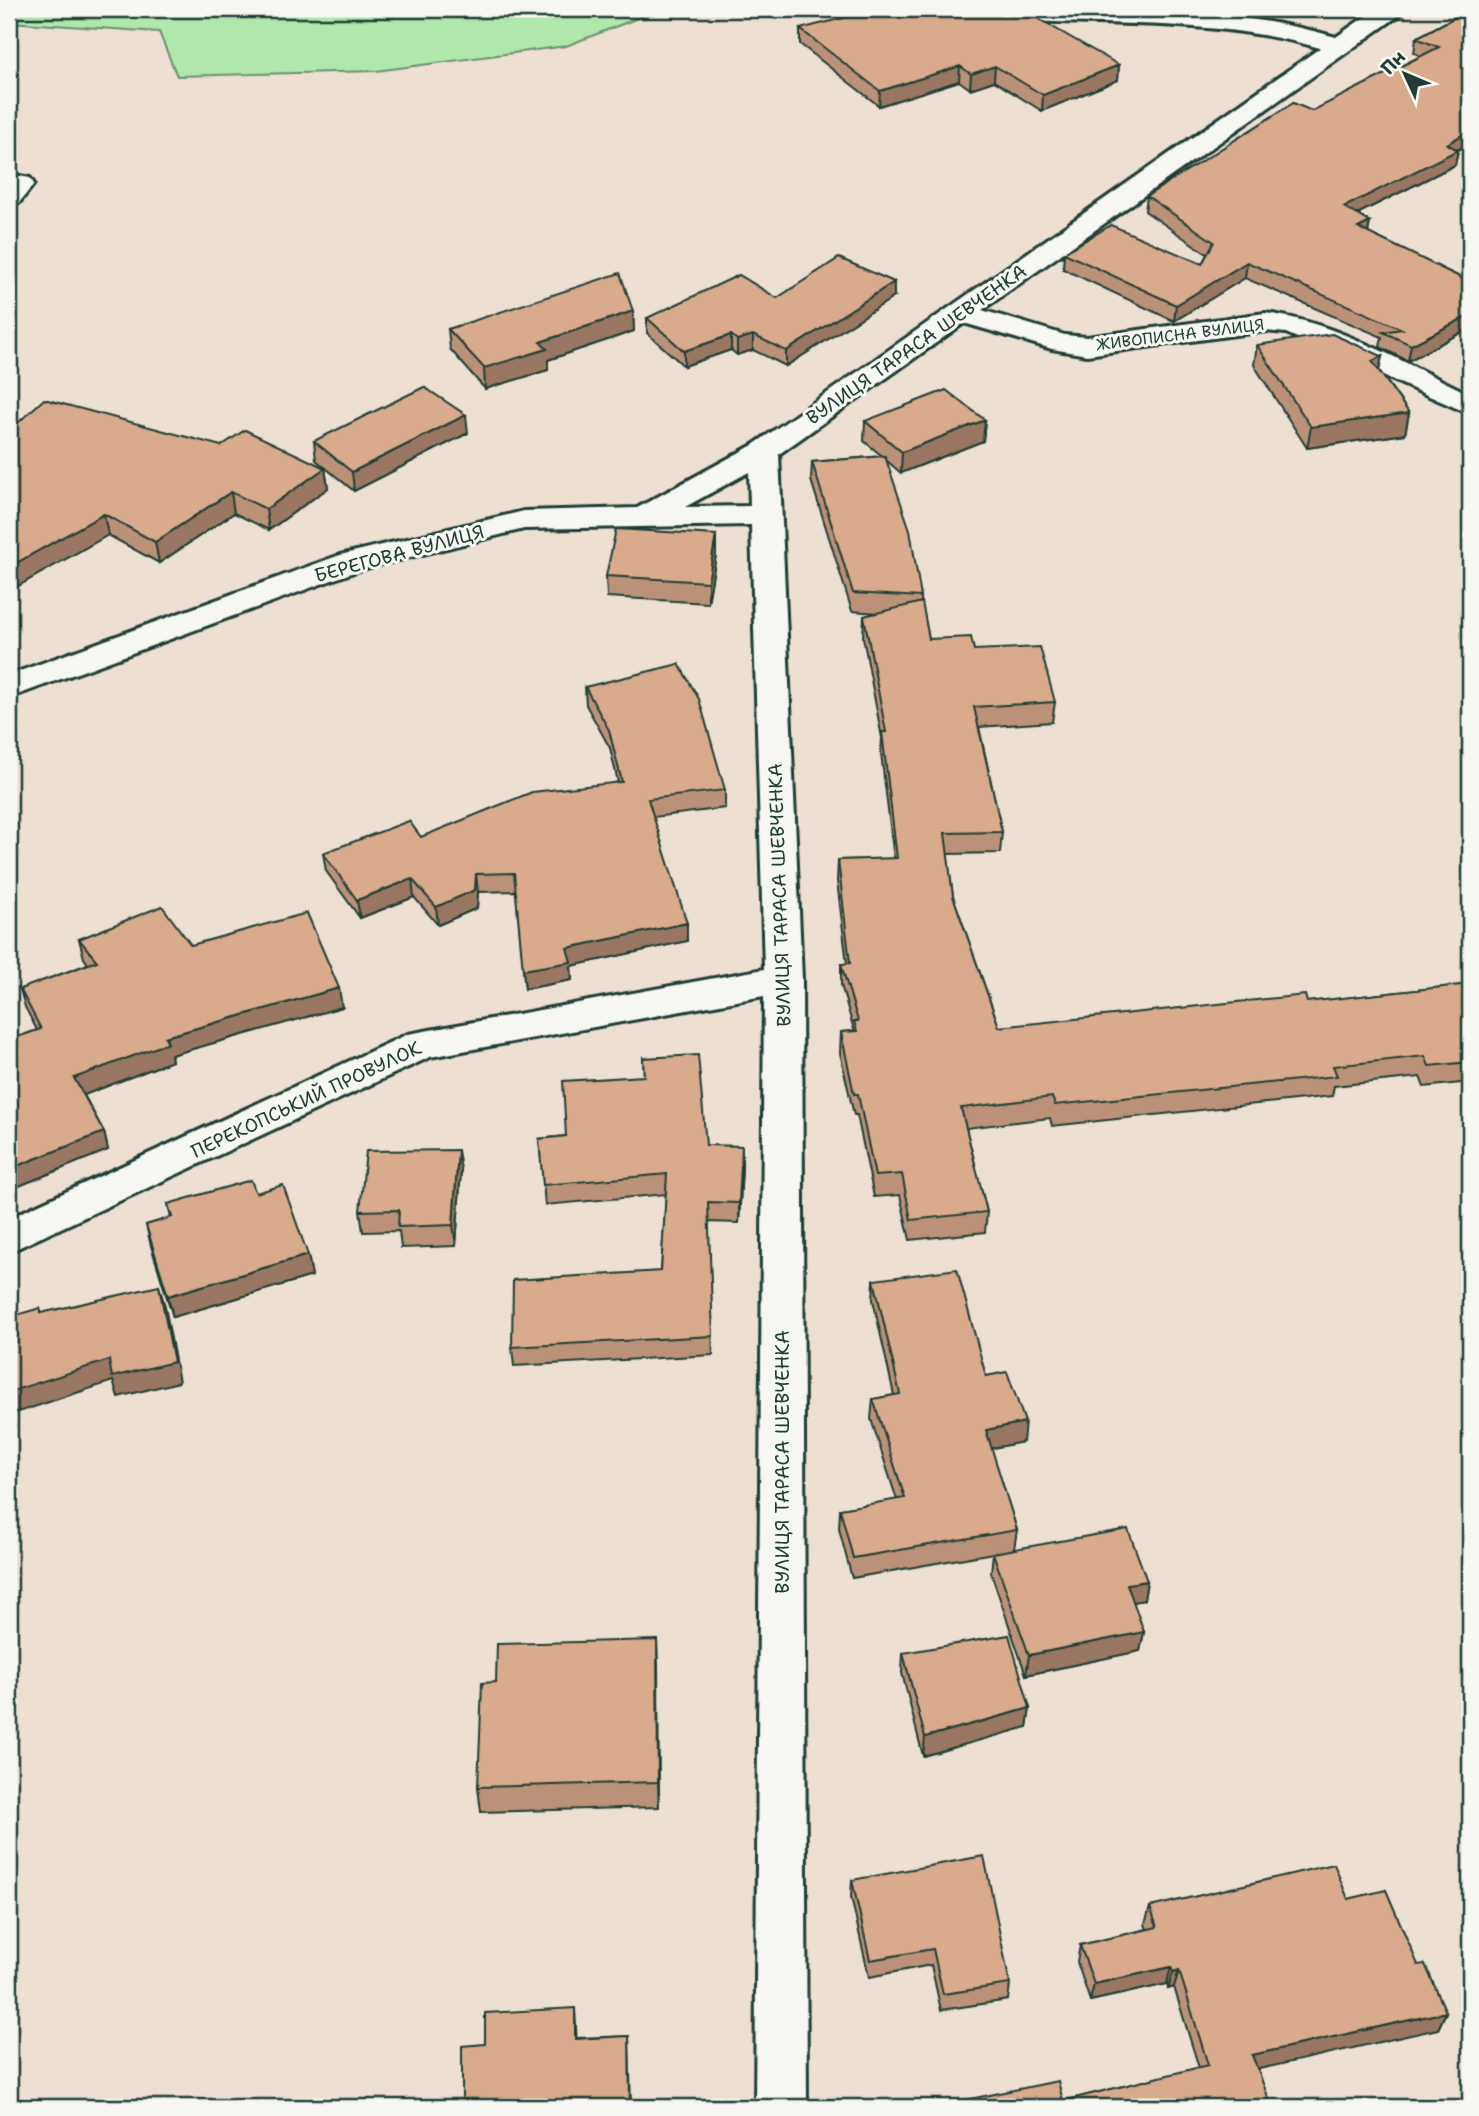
<svg xmlns="http://www.w3.org/2000/svg" width="1479" height="2116" font-family="'Shantell Sans',sans-serif">
  <style>
    .green { fill: #b0e8ac; stroke: #689270; stroke-width: 2 }
    .lines { fill: none; stroke-linecap: round; stroke-linejoin: round }
    .minor-casing { stroke: #1f3d34; stroke-width: 6 }
    .minor { fill: #f6f6f2; fill-rule: evenodd }
    .wall { fill: #bb9278; stroke: #1f3d34; stroke-width: 2 }
    .shaded-wall { fill: #997762; stroke: #1f3d34; stroke-width: 2 }
    .building { fill: #daaa8c; stroke: #1f3d34; stroke-width: 2 }
    .labels { text-anchor: middle; stroke-width: 6; stroke-linejoin: round; paint-order: stroke }
    .far-street-label { font-size: 16px; fill: #1f3d34; stroke: #f6f6f2 }
    .street-label { font-size: 19px; fill: #1f3d34; stroke: #f6f6f2 }
  </style>
  <rect width="100%" height="100%" fill="#eedfd3"/>
  <filter id="ink" filterUnits="userSpaceOnUse"><feTurbulence type="fractalNoise" baseFrequency=".0143" numOctaves="2"/><feDisplacementMap in="SourceGraphic" scale="14" xChannelSelector="R" yChannelSelector="G"/><feConvolveMatrix kernelMatrix="1 2 1 2 8 2 1 2 1" color-interpolation-filters="sRGB"/></filter>
  <g filter="url(#ink)">
    <!-- green -->
    <polygon class="green" points="9,9 661,9 566,46 376,71 177,76 159,32 9,22"/>
    <g class="lines">
      <defs>
        <g id="minor">
          <path d="M1014,9c109,0 217,-2 322,28l40,-28h28l-3,5 -419,296 83,25 22,2 178,-24c72,9 140,51 205,81v20l-184,-81 -21,-2 -178,24 -35,-6 -88,-26 -185,131 23,525 5,1128h-52l9,-1111 -334,61 -421,195v-34l399,-184 356,-65 -13,-444 -227,4 -162,40 -353,129v-23l331,-120 184,-44 113,-3 116,-63 567,-397c-97,-28 -198,-23 -297,-27l-9,-2 -3,-5zM749,472l1,34 -65,1z"/>
          <polygon points="9,174 30,178 34,184 19,203 9,205"/>
        </g>
      </defs>
      <!-- minor casing -->
      <use href="#minor" class="minor-casing"/>
      <!-- minor -->
      <use href="#minor" class="minor"/>
    </g>
    <!-- wall -->
    <g class="wall">
      <polygon points="1470,9 1470,142 1458,150 1455,165 1357,214 1370,222 1368,233 1470,282 1470,328 1408,361 1380,347 1382,337 1245,278 1174,321 1063,269 1064,253 1202,264 1207,254 1145,211 1147,196 1421,56 1414,53 1416,38"/>
      <polygon points="800,29 1119,65 1118,80 1042,111 994,81 970,89 959,81 879,106 800,44"/>
      <polygon points="894,297 786,366 753,350 737,355 731,350 684,366 647,333 647,318 777,298"/>
      <polygon points="633,311 634,331 548,360 548,370 485,389 450,349 448,329"/>
      <polygon points="1257,345 1382,356 1379,370 1409,413 1405,434 1307,448 1254,365"/>
      <polygon points="985,420 983,441 901,473 886,460 921,597 921,602 929,639 974,650 1055,702 1052,722 979,727 1002,832 1000,853 947,854 953,896 999,1027 1307,1002 1470,984 1470,1082 1424,1087 1420,1077 1334,1086 1332,1096 1052,1126 1050,1118 966,1128 987,1212 985,1232 910,1240 900,1195 874,1197 857,1115 854,1115 840,1053 841,1032 854,1031 854,1030 841,985 841,964 847,964 837,881 838,860 894,859 881,753 882,738 863,637 864,616 878,613 852,611 811,480 812,462 882,456 864,441 865,421"/>
      <polygon points="9,431 221,446 325,468 328,488 269,530 234,513 159,563 108,535 11,590 9,588"/>
      <polygon points="468,433 354,491 316,460 314,441"/>
      <polygon points="716,535 716,555 708,603 607,597 606,576"/>
      <polygon points="585,687 725,790 725,808 653,817 687,941 571,966 572,980 525,989 516,891 478,892 477,908 438,925 414,897 360,918 326,871 323,853 421,837 618,782 610,748 586,705"/>
      <polygon points="79,939 191,945 342,1007 171,1055 172,1061 84,1095 104,1132 108,1150 9,1190 9,1040 37,1030 25,1007 20,989 88,964 84,958"/>
      <polygon points="643,1058 706,1145 742,1166 739,1223 708,1222 713,1355 514,1366 512,1347 661,1271 666,1194 545,1205 539,1139 566,1136 644,1076"/>
      <polygon points="461,1170 456,1246 401,1248 399,1231 363,1232 360,1211"/>
      <polygon points="168,1204 308,1255 312,1276 173,1317 151,1246 146,1225 171,1218"/>
      <polygon points="874,1280 986,1376 1023,1442 991,1448 1017,1530 1014,1549 1147,1581 1144,1600 1133,1602 1144,1632 1140,1651 1026,1675 991,1573 993,1553 852,1578 839,1529 840,1509 897,1500 871,1419 873,1399 894,1395 873,1300"/>
      <polygon points="657,1640 659,1807 481,1812 478,1787 496,1682"/>
      <polygon points="903,1653 1030,1708 1027,1727 923,1756 902,1673"/>
      <polygon points="852,1880 1010,1984 1008,2000 941,2010 931,1965 869,1977 851,1897"/>
      <polygon points="1348,1899 1418,1965 1446,2012 1438,2029 1063,2101 1199,2068 1174,1987 1168,1989 1167,1984 1090,2001 1077,1962 1080,1945 1147,1929 1145,1924 1150,1907"/>
      <polygon points="576,2025 576,2038 629,2036 631,2107 462,2107 485,2044"/>
    </g>
    <!-- shaded-wall -->
    <g class="shaded-wall">
      <polygon points="1119,65 1118,80 1042,111 1043,95"/>
      <polygon points="960,66 959,81 879,106 880,91"/>
      <polygon points="995,66 994,81 970,89 971,74"/>
      <polygon points="1470,130 1470,142 1457,151 1458,150 1455,165 1341,222 1344,207"/>
      <polygon points="1370,222 1367,237 1358,228"/>
      <polygon points="1247,262 1245,278 1174,321 1176,305"/>
      <polygon points="894,282 894,297 786,366 786,351"/>
      <polygon points="633,311 634,331 548,360 548,370 485,389 484,368 540,342"/>
      <polygon points="1470,315 1470,328 1408,361 1411,345"/>
      <polygon points="731,335 731,350 684,366 684,351"/>
      <polygon points="753,335 753,350 737,355 737,340"/>
      <polygon points="1382,356 1378,376 1372,361"/>
      <polygon points="1409,413 1405,434 1307,448 1311,427"/>
      <polygon points="466,415 468,433 354,491 352,472"/>
      <polygon points="985,420 983,441 901,473 902,452"/>
      <polygon points="325,468 328,488 269,530 266,509"/>
      <polygon points="231,492 234,513 159,563 155,542"/>
      <polygon points="104,514 108,535 11,590 9,580 9,567"/>
      <polygon points="716,535 716,555 708,603 708,582"/>
      <polygon points="476,874 478,892 477,908 438,925 436,907"/>
      <polygon points="412,879 414,897 360,918 357,900"/>
      <polygon points="687,923 687,941 571,966 572,980 525,989 523,970 567,948"/>
      <polygon points="339,988 342,1007 171,1055 172,1061 79,1097 74,1078 165,1037"/>
      <polygon points="104,1132 108,1150 9,1190 9,1169"/>
      <polygon points="742,1146 742,1166 739,1223 739,1203"/>
      <polygon points="458,1150 461,1170 456,1246 453,1225"/>
      <polygon points="308,1255 312,1276 173,1317 168,1296"/>
      <polygon points="159,1286 165,1306 179,1382 118,1397 113,1381 9,1415 9,1392"/>
      <polygon points="1025,1422 1023,1442 984,1450 986,1430"/>
      <polygon points="1147,1581 1144,1600 1123,1604 1127,1584"/>
      <polygon points="1144,1632 1140,1651 1026,1675 1029,1655"/>
      <polygon points="657,1640 658,1666 659,1807 658,1782"/>
      <polygon points="1030,1708 1027,1727 923,1756 925,1737"/>
      <polygon points="1171,1967 1167,1984 1090,2001 1094,1984"/>
      <polygon points="1179,1970 1174,1987 1168,1989 1173,1972"/>
      <polygon points="575,2008 576,2025 577,2056 575,2039"/>
      <polygon points="1446,2012 1438,2029 1246,2072 1252,2055"/>
    </g>
    <!-- building -->
    <g class="building">
      <polygon points="879,9 1021,9 1119,65 1043,95 995,66 971,74 960,66 880,91 800,29"/>
      <polygon points="1470,9 1470,130 1447,144 1458,150 1344,207 1370,222 1358,228 1470,282 1470,315 1411,345 1383,332 1402,329 1247,262 1176,305 1064,253 1111,225 1202,264 1214,242 1147,196 1293,103 1312,111 1439,47 1416,38"/>
      <polygon points="839,258 894,282 786,351 753,335 737,340 731,335 684,351 647,318 739,275 777,298"/>
      <polygon points="620,273 633,311 540,342 547,349 484,368 448,329"/>
      <polygon points="1332,334 1382,356 1372,361 1409,413 1311,427 1257,345"/>
      <polygon points="424,387 466,415 352,472 314,441"/>
      <polygon points="946,390 985,420 902,452 865,421"/>
      <polygon points="44,399 221,446 245,430 325,468 266,509 231,492 155,542 104,514 9,567 9,431"/>
      <polygon points="885,456 910,530 921,597 853,593 812,462"/>
      <polygon points="616,529 716,535 708,582 606,576"/>
      <polygon points="922,602 929,639 971,637 974,650 1040,647 1055,702 974,707 1002,832 945,833 953,896 999,1027 1305,995 1307,1002 1470,984 1470,1062 1429,1066 1425,1056 1333,1066 1337,1076 1055,1105 1052,1097 961,1108 987,1212 911,1220 902,1174 875,1176 858,1094 854,1094 841,1032 857,1031 854,1021 858,1021 841,964 850,963 838,860 897,858 882,732 886,732 864,616"/>
      <polygon points="679,664 699,699 725,790 648,799 687,923 567,948 571,962 523,970 514,873 476,874 475,890 436,907 412,879 357,900 323,853 409,821 421,837 532,792 622,782 609,730 585,687"/>
      <polygon points="162,906 191,945 307,913 339,988 165,1037 168,1043 74,1078 104,1132 9,1169 9,1040 41,1029 20,989 97,961 79,939"/>
      <polygon points="698,1055 706,1145 742,1146 739,1203 708,1202 713,1336 512,1347 513,1280 661,1271 667,1174 543,1185 539,1139 566,1136 563,1081 644,1076 643,1058"/>
      <polygon points="458,1150 453,1225 398,1227 399,1210 360,1211 366,1151"/>
      <polygon points="251,1180 256,1193 283,1185 308,1255 168,1296 146,1225 172,1217 168,1204"/>
      <polygon points="957,1269 986,1376 1007,1372 1025,1422 986,1430 1017,1530 853,1558 840,1509 905,1498 873,1399 900,1394 874,1280"/>
      <polygon points="159,1286 174,1362 112,1377 109,1360 9,1392 9,1312 10,1317 40,1308 41,1313"/>
      <polygon points="1128,1529 1147,1581 1127,1584 1144,1632 1029,1655 993,1553"/>
      <polygon points="1009,1635 1030,1708 925,1737 903,1653"/>
      <polygon points="657,1640 658,1782 478,1787 482,1683 496,1682 497,1644"/>
      <polygon points="984,1856 1010,1984 943,1994 933,1949 870,1960 852,1880"/>
      <polygon points="1334,1864 1348,1899 1386,1890 1418,1965 1425,1964 1446,2012 1252,2055 1272,2107 931,2107 1058,2081 1063,2101 1208,2065 1179,1970 1173,1972 1171,1967 1094,1984 1080,1945 1157,1927 1150,1907"/>
      <polygon points="575,2008 575,2039 629,2036 630,2105 589,2107 462,2107 462,2046 485,2044 485,2013"/>
    </g>
  </g>
  <g class="labels">
    <!-- far-street labels -->
    <g class="far-street-label">
      <text transform="translate(1180 334) rotate(-7)" y="6">ЖИВОПИСНА ВУЛИЦЯ</text>
    </g>
    <!-- street labels -->
    <g class="street-label">
      <text transform="translate(916 344) rotate(-35)" y="7">ВУЛИЦЯ ТАРАСА ШЕВЧЕНКА</text>
      <text transform="translate(399 553) rotate(-15)" y="7">БЕРЕГОВА ВУЛИЦЯ</text>
      <text transform="translate(779 895) rotate(-92)" y="7">ВУЛИЦЯ ТАРАСА ШЕВЧЕНКА</text>
      <text transform="translate(306 1099) rotate(-25)" y="7">ПЕРЕКОПСЬКИЙ ПРОВУЛОК</text>
      <text transform="translate(782 1462) rotate(-90)" y="7">ВУЛИЦЯ ТАРАСА ШЕВЧЕНКА</text>
    </g>
  </g>
  <!-- margin -->
  <rect width="1479" height="2116" fill="none" stroke="#f6f6f2" stroke-width="35"/>
  <rect x="18" y="18" width="1444" height="2081" fill="none" stroke="#1f3d34" stroke-width="2.5" filter="url(#ink)"/>
  <!-- north arrow -->
  <g transform="translate(1405 74) rotate(314)" stroke="#f6f6f2" stroke-width="5" paint-order="stroke">
  <path d="M0-5L12 26L0 18L-12 26Z" fill="#1f3d34"/>
  <text y="-10" font-size="19" font-weight="bold" text-anchor="middle" fill="#1f3d34">Пн</text>
  </g>
</svg>
